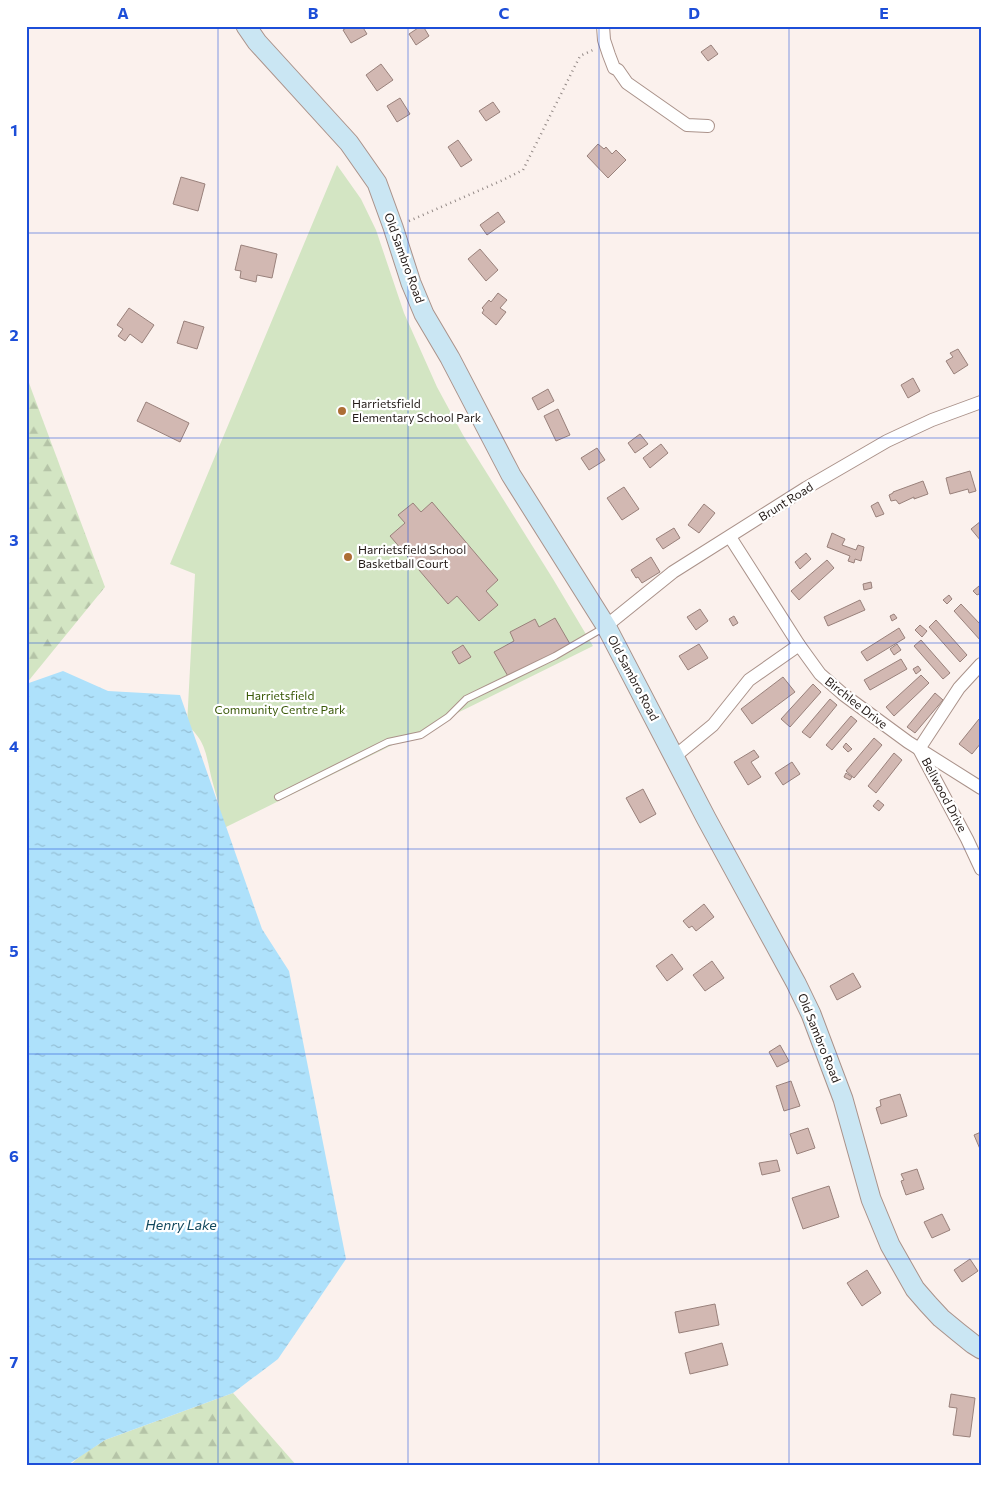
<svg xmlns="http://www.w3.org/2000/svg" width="1007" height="1492" font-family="Commissioner,sans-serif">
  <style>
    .forest { fill: url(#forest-firs) }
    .park { fill: #d3e5c3 }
    .water { fill: url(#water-ripples) }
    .building { fill: #d2b8b2; stroke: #99817b }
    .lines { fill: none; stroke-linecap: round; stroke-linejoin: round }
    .lane-casing { stroke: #aa928a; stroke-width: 8 }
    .street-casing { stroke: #aa928a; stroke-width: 14 }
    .secondary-casing { stroke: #aa928a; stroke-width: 21 }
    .path { stroke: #938986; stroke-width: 2.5; stroke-dasharray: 1 4; stroke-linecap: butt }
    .lane { stroke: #fff; stroke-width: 6 }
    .street { stroke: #fff; stroke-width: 12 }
    .secondary { stroke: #cae6f3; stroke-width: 19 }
    .grid { fill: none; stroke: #1d4ed8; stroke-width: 1; stroke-opacity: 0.55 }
    .poi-dot { fill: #ad6e35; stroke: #fff; stroke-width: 2 }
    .labels { text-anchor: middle; stroke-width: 4.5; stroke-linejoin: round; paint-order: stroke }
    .street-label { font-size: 12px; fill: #231a17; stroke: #fff }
    .poi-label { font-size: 12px; fill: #231a17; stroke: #fff; text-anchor: start }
    .park-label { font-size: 12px; fill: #395807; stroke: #fff }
    .water-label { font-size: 14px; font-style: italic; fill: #12485d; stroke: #fff }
    .neatline { fill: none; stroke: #1d4ed8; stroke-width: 2 }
    .grid-label { font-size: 16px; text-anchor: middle; font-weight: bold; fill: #1d4ed8 }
  </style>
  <defs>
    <pattern id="forest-firs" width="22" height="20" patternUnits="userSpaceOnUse" patternTransform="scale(1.25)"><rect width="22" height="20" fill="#d3e5c3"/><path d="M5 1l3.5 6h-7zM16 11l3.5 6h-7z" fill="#b5c4a7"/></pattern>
    <pattern id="water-ripples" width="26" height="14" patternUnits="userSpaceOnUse" patternTransform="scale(1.25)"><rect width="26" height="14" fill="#aee1fb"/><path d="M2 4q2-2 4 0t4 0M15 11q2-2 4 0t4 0" fill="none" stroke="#95c0d6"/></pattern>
  </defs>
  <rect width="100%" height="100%" fill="#fbf1ed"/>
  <!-- forest -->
  <g class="forest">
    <polygon points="26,375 105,587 26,684"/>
    <polygon points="233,1393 297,1466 69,1466 80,1456 105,1440"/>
  </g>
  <!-- park -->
  <path class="park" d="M337,165l24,34 15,31 28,83 33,74 26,48 90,144 40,67 -371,183c-2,-9 -2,-18 -4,-27 -2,-7 -4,-15 -6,-22 -6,-24 -5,-38 -25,-55l8,-151 -25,-10z"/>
  <!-- water -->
  <polygon class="water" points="63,671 108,691 180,695 262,929 289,971 346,1259 278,1359 233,1393 105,1440 66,1466 26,1466 26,684"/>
  <!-- building -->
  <g class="building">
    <polygon points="350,26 362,26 367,34 351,43 343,30"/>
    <polygon points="421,26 423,26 429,36 416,45 409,34"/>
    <polygon points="711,45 718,54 708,61 701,52"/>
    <polygon points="381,64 393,80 377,91 366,75"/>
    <polygon points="400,98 410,114 397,122 387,106"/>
    <polygon points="493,102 500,112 486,121 479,111"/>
    <polygon points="458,140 472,160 461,167 448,147"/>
    <polygon points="598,144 604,149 606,147 612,154 616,150 626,160 608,178 587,156"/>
    <polygon points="181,177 205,184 198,211 173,204"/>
    <polygon points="498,212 505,222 487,235 480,225"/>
    <polygon points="241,245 277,254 272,278 257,275 256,282 240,278 241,271 235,270"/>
    <polygon points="480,249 498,270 486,281 468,259"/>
    <polygon points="498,293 507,300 500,308 506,312 496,325 482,313 484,310 482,308 489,300 491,302"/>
    <polygon points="129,308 154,325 142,343 130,334 125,341 118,336 123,329 117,325"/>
    <polygon points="184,321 204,327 197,349 177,343"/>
    <polygon points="958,349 968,365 954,374 946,361 953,357 950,353"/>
    <polygon points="913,378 920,391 908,398 901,385"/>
    <polygon points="548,389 554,401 538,410 532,398"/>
    <polygon points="146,402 189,423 180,442 137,421"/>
    <polygon points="558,409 570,435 556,441 544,416"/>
    <polygon points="640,434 648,444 635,453 628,443"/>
    <polygon points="661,444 668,453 650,468 643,458"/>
    <polygon points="597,448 605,460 589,470 581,458"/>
    <polygon points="970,471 976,491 969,493 968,489 950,494 946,478"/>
    <polygon points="923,481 928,494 914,499 914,497 899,504 896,500 891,501 889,495 893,493 893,492"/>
    <polygon points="624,487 639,509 622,520 607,498"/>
    <polygon points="432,502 498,580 486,591 498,605 479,621 457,596 448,604 390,536 405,523 398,515 413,503 421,512"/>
    <polygon points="878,502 884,514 876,517 871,506"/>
    <polygon points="704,504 715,513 699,533 688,525"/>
    <polygon points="981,521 981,541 971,529"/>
    <polygon points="674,528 680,538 663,549 656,539"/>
    <polygon points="832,533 845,539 842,545 856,550 858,545 864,547 861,561 855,559 854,563 848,561 850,556 827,547"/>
    <polygon points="806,553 811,559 800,569 795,562"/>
    <polygon points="651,557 660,572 642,583 638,577 636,578 631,570"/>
    <polygon points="827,560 834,568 799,600 791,591"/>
    <polygon points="871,582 872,588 864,590 863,584"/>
    <polygon points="979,586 981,593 977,595 973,591"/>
    <polygon points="949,595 952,599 947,604 943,600"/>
    <polygon points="860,600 865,610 828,626 824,617"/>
    <polygon points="961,604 981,625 981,641 954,611"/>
    <polygon points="700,609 708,621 696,630 687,617"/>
    <polygon points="894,614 897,618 892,621 890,616"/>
    <polygon points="734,616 738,623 733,626 729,619"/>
    <polygon points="555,618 570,644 509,678 494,652 514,641 510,632 535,619 539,627"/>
    <polygon points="936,620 967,655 960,662 929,627"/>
    <polygon points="920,625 927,631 922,637 915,630"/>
    <polygon points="899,628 905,638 867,661 861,652"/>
    <polygon points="921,640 950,673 943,679 914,646"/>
    <polygon points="699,644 708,658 688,670 679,656"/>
    <polygon points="897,644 901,650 894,655 890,649"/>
    <polygon points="463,645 471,657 459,664 452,652"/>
    <polygon points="901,659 907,669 870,690 864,680"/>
    <polygon points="918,666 921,670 916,674 913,669"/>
    <polygon points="921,675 929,683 894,716 886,707"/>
    <polygon points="783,677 795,692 752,724 741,709"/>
    <polygon points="813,684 821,692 790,727 781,719"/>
    <polygon points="935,693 943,700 915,733 907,727"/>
    <polygon points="830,699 837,705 810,738 802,732"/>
    <polygon points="851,716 857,721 832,750 826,745"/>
    <polygon points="979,719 981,720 981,743 972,754 959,744"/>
    <polygon points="874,738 882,745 854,778 846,771"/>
    <polygon points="846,743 852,749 848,752 843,747"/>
    <polygon points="754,750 759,757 751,762 761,777 748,785 734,762"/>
    <polygon points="894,753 902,760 876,793 868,786"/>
    <polygon points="792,762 800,774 783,785 775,773"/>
    <polygon points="846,773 852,777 850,780 844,777"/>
    <polygon points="643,789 656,814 640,823 626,798"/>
    <polygon points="878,800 884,805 879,811 873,806"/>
    <polygon points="704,904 714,917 696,931 692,926 689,928 683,921"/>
    <polygon points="672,954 683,969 667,981 656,966"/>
    <polygon points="712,961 724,978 705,991 693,975"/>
    <polygon points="853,973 861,987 837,1000 830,986"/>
    <polygon points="780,1045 789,1061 777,1067 769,1052"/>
    <polygon points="791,1081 800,1106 784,1111 776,1086"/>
    <polygon points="900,1094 907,1116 881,1124 876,1108 881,1106 880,1100"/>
    <polygon points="808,1128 815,1148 797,1154 790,1134"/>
    <polygon points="981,1132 981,1149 980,1149 974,1135"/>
    <polygon points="777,1160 780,1171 762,1175 759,1163"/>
    <polygon points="917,1169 924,1189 906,1195 901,1181 904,1180 901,1174"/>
    <polygon points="829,1186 839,1217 803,1229 792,1198"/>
    <polygon points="942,1214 950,1230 932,1238 924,1222"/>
    <polygon points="970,1259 978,1271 962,1282 954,1270"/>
    <polygon points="867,1270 881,1293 862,1306 847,1283"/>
    <polygon points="715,1304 719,1325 679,1333 675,1312"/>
    <polygon points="722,1343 728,1365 690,1374 685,1353"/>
    <polygon points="951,1394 975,1398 970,1437 953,1435 957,1408 949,1407"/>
  </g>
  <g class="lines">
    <defs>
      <polyline id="lane" points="278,797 388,742 421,735 448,717 466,699 555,656 605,627"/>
      <g id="street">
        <polyline points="603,26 604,40 609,55 614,68 618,70 627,83 687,125 708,126"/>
        <polyline points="730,537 799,645 820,674 844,695 908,742 981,788"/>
        <polyline points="606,626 673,572 806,488 887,441 932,420 981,402"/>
        <polyline points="919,749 959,688 981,664"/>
        <polyline points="920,751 967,839 981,869"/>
        <polyline points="674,757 713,725 749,680 799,645"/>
      </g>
      <polyline id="secondary" points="246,26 257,42 349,143 377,183 393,227 411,283 424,314 450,358 511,475 606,626 706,818 796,983 811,1014 843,1099 871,1199 890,1245 915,1289 928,1304 941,1318 958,1332 973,1344 981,1349"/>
    </defs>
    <!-- lane casing -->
    <use href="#lane" class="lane-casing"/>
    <!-- street casing -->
    <use href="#street" class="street-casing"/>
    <!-- secondary casing -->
    <use href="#secondary" class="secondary-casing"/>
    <!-- path -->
    <polyline class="path" points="409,221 503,180 523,170 580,56 593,50"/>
    <!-- lane -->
    <use href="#lane" class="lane"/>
    <!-- street -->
    <use href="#street" class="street"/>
    <!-- secondary -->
    <use href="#secondary" class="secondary"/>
  </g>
  <!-- grid -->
  <path class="grid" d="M218,26v1440M408,26v1440M599,26v1440M789,26v1440M26,233h955M26,438h955M26,643h955M26,849h955M26,1054h955M26,1259h955"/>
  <!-- markers -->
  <g class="poi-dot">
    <circle cx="342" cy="411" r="5"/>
    <circle cx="348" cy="557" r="5"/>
  </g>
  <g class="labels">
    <!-- street labels -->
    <g class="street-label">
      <text transform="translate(404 258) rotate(70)" y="4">Old Sambro Road</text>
      <text transform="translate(786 502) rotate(-32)" y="4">Brunt Road</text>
      <text transform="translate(633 678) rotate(62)" y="4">Old Sambro Road</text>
      <text transform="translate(856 703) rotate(38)" y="4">Birchlee Drive</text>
      <text transform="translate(944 795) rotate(62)" y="4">Bellwood Drive</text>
      <text transform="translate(819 1038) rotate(68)" y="4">Old Sambro Road</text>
    </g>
    <!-- poi labels -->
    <g class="poi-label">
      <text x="352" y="408">Harrietsfield<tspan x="352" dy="14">Elementary School Park</tspan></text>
      <text x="358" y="554">Harrietsfield School<tspan x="358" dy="14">Basketball Court</tspan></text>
    </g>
    <!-- park labels -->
    <g class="park-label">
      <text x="280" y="700">Harrietsfield<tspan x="280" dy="14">Community Centre Park</tspan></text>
    </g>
    <!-- water labels -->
    <g class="water-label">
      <text x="181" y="1230">Henry Lake</text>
    </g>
  </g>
  <!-- border -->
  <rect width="1007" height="1492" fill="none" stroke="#ffffff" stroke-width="55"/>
  <rect x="28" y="28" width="952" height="1436" class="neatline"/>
  <g class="grid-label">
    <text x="123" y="19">A</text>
    <text x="313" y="19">B</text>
    <text x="504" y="19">C</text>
    <text x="694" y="19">D</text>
    <text x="884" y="19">E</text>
    <text x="14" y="136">1</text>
    <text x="14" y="341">2</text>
    <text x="14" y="546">3</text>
    <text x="14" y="752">4</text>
    <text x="14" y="957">5</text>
    <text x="14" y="1162">6</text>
    <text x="14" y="1368">7</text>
  </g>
</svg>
